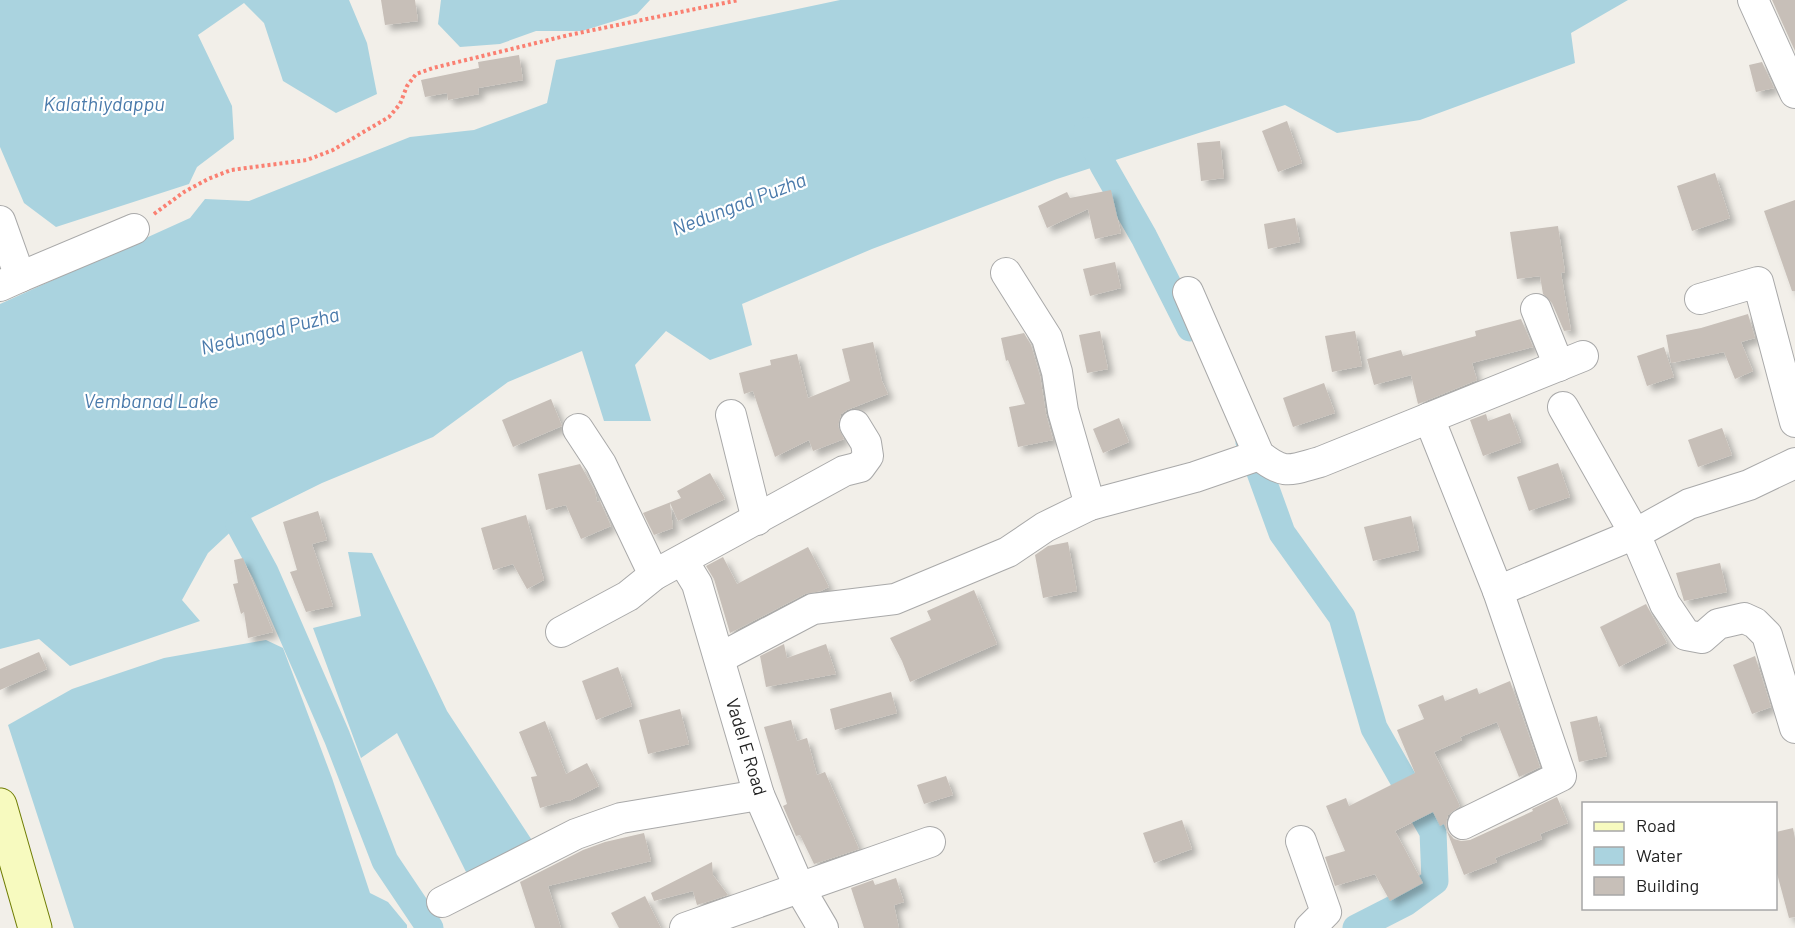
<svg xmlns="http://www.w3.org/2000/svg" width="1795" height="928" font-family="Barlow,sans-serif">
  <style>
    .water { fill: #aad3df }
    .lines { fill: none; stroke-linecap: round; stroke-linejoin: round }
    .canal { stroke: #aad3df; stroke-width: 27 }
    .building { fill: #c7bfb8; filter: url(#shadow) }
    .street-casing { stroke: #a9a9a9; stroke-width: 32 }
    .secondary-casing { stroke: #707d05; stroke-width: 35 }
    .path { stroke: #fa8072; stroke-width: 4; stroke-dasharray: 3 3; stroke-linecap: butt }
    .street { stroke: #fff; stroke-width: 30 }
    .secondary { stroke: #f7fabf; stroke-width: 33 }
    .labels { text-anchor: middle; stroke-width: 4.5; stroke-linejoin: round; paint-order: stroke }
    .street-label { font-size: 18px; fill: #222; stroke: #fff }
    .water-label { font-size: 20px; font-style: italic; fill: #4a7aab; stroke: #fff }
  </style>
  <defs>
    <filter id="shadow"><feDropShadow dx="5.5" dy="5.5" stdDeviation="3" flood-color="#0004"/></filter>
  </defs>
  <rect width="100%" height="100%" fill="#f2efe9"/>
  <!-- water -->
  <g class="water">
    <polygon points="0,0 349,0 367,43 377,94 336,113 283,81 264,23 244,3 198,35 232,106 234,139 197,167 189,184 56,227 24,203 0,147"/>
    <polygon points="441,0 650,0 637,14 582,31 536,31 500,44 460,47 438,24"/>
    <polygon points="840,0 1628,0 1571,33 1575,63 1420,120 1337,133 1285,105 1057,179 872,249 742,304 752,345 710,360 666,331 635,365 651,421 604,421 582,351 508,382 433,437 322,483 239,524 208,553 182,600 200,621 70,666 39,639 0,649 0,304 190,218 205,199 249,201 410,137 474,130 547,103 556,60"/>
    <polygon points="348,552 372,553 447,711 539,851 474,888 397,733 361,758 313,628 361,616"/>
    <polygon points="266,640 283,648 332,778 370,893 388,902 407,925 407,928 74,928 8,725 72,689 164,658"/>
  </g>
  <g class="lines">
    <!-- canal -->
    <g class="canal">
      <polyline points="1087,131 1103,165 1144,237 1190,328"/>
      <polyline points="1249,442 1282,533 1342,617 1374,728 1433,832 1435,881 1405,903 1356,928"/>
      <polyline points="239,524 265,572 337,737 385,861 430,928"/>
    </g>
  </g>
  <!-- building -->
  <g class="building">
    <polygon points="381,0 415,0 418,21 385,25"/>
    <polygon points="1772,0 1795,0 1795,51"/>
    <polygon points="519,55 523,80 478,88 479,94 448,100 447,93 425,97 421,80 479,68 478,62"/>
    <polygon points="1762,62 1774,88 1756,92 1749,65"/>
    <polygon points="1287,121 1302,163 1278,172 1262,131"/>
    <polygon points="1220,141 1224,178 1201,181 1197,143"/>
    <polygon points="1715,173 1730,218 1692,231 1677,186"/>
    <polygon points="1111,190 1121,233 1095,239 1088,209 1047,228 1038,206 1067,192 1070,198"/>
    <polygon points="1795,200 1795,291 1792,291 1764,211"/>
    <polygon points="1295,218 1300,242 1268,249 1264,224"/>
    <polygon points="1558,226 1565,272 1561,273 1571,330 1564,331 1552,303 1543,294 1540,276 1517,279 1510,232"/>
    <polygon points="1115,262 1121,288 1090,296 1083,269"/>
    <polygon points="1748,314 1755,338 1741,342 1753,371 1735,379 1724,352 1671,363 1666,335 1701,328"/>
    <polygon points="1521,319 1533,347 1472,363 1477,380 1418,404 1411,375 1374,385 1367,359 1401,350 1403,356 1476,336 1475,331"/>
    <polygon points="1100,331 1108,369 1087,373 1079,335"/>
    <polygon points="1355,331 1362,366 1332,372 1325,336"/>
    <polygon points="1024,333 1031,345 1040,376 1046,414 1053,440 1018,447 1009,407 1025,404 1008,360 1006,361 1001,338"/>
    <polygon points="873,342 882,381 888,394 847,410 841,414 838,426 844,439 813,451 809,440 775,457 753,391 744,394 739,373 771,365 770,360 797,354 808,398 850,381 842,349"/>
    <polygon points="1664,347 1674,377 1647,386 1637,356"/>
    <polygon points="1324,383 1335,413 1293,427 1283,398"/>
    <polygon points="551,399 562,426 513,447 502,420"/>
    <polygon points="1510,413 1521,442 1483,456 1470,420 1486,414 1488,421"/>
    <polygon points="1119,418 1129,442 1103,453 1093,429"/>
    <polygon points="1722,428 1732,455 1698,467 1688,440"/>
    <polygon points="1558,463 1570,497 1529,511 1517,477"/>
    <polygon points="580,464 595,491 597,502 600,501 611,526 581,539 566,505 546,510 538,474"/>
    <polygon points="710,473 725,499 678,521 670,503 673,528 654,535 643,513 681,498 677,491"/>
    <polygon points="318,511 327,540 312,544 333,606 306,612 290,572 297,570 283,522"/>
    <polygon points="526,515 544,580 527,589 513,564 493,570 481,528"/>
    <polygon points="1411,516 1419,550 1373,561 1364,527"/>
    <polygon points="1068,542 1077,591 1043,598 1035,555 1048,546"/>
    <polygon points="808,547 829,587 821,591 805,594 730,633 714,579 706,566 723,557 737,584"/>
    <polygon points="243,558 262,605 273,632 248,638 244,612 241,614 233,584 238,583 234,560"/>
    <polygon points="1720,563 1727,592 1684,601 1676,573"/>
    <polygon points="974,590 997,644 910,682 902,661 890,638 931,620 927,611"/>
    <polygon points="1646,604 1667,643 1619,667 1600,627"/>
    <polygon points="784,644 787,658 826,644 836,674 766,687 760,656"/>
    <polygon points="39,652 47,669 0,690 0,669"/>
    <polygon points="1755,656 1771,707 1752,714 1733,665"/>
    <polygon points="618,667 632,706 596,720 582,681"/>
    <polygon points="1510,681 1540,767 1519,777 1497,722 1460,737 1462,740 1434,752 1460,806 1448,815 1446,823 1447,831 1454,839 1461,841 1470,840 1533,811 1532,809 1557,797 1568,823 1540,834 1542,839 1495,858 1497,862 1464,875 1444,824 1440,826 1433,812 1395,831 1423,883 1390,901 1375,874 1335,886 1325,857 1345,851 1326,806 1346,798 1349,806 1415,773 1397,730 1424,719 1418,705 1443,695 1445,701 1477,688 1479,694"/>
    <polygon points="891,692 897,713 835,730 830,709"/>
    <polygon points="680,709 689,744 648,754 639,720"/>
    <polygon points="1597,716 1607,756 1579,762 1570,722"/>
    <polygon points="791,720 797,741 807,738 817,775 825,772 859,849 814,864 800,835 796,836 783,806 787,804 764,727"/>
    <polygon points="545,721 566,774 587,763 599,786 569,801 568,800 540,808 531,777 537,776 519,732"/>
    <polygon points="946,776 953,795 924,804 917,785"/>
    <polygon points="1182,820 1192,849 1154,863 1143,833"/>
    <polygon points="1793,828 1795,839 1795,917 1789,918 1776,870 1776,832"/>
    <polygon points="644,833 651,861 548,886 561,928 535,928 520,882 583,850 605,842"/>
    <polygon points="712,862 713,875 728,895 697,905 693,891 654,901 651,893"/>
    <polygon points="896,878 904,902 894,905 899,928 864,928 851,888 873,880 875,885"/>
    <polygon points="645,896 661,928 619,928 611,913"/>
  </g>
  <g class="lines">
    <defs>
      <g id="street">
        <polyline points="1753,0 1795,93"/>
        <polyline points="0,221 20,277 0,286"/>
        <polyline points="1006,273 1047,338 1057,372 1063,411 1090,505"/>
        <polyline points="20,277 134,229"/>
        <path d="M1188,292l71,163c26,21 31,15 61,7l263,-106"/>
        <polyline points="1700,299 1758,282 1795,422"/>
        <polyline points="1536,309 1559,366"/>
        <polyline points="1563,407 1635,534 1689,504 1749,485 1795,463"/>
        <polyline points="731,415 757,520"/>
        <polyline points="1429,418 1498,591 1635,534 1665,604 1686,635 1702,638 1718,624 1744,618 1755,623 1767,635 1795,728"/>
        <polyline points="578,429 601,464 654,575"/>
        <polyline points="683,561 697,584 759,795 800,889 823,928"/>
        <polyline points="561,632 628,596 654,575 844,471 860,467 868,456 866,443 855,425"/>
        <polyline points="720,658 813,609 895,599 1008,552 1045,527 1090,505 1195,477 1259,455"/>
        <polyline points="1463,824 1561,776 1498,591"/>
        <polyline points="1301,841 1326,912 1310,928"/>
        <polyline points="442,902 576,834 621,818 759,795"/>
        <polyline points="685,928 930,842"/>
      </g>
      <polyline id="secondary" points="0,805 35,928"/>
    </defs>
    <!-- street casing -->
    <use href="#street" class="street-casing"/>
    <!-- secondary casing -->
    <use href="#secondary" class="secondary-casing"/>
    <!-- path -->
    <polyline class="path" points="154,214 184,192 208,179 231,170 307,160 333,150 389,117 400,104 407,86 416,74 433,68 569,35 739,0"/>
    <!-- street -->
    <use href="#street" class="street"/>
    <!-- secondary -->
    <use href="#secondary" class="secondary"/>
  </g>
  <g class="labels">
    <!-- street labels -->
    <g class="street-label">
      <text transform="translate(746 747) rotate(73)" y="6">Vadel E Road</text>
    </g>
    <!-- water labels -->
    <g class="water-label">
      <text x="104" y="111">Kalathiydappu</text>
      <text transform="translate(739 204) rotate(-21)" y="7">Nedungad Puzha</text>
      <text transform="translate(270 331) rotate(-14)" y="7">Nedungad Puzha</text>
      <text x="151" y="408">Vembanad Lake</text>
    </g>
  </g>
  <!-- legend -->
  <rect x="1582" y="802" width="195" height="108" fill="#ffffff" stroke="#a7a7a7" stroke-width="1.5"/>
  <rect x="1594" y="822" width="30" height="9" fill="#f7fabf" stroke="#a7a7a7" stroke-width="1.5"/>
  <text x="1636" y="832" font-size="18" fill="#222222">Road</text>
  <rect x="1594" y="847" width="30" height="18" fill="#aad3df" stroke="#a7a7a7" stroke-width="1.5"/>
  <text x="1636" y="862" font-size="18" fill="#222222">Water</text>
  <rect x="1594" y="877" width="30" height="18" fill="#c7bfb8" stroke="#a7a7a7" stroke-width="1.5"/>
  <text x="1636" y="892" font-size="18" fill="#222222">Building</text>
</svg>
